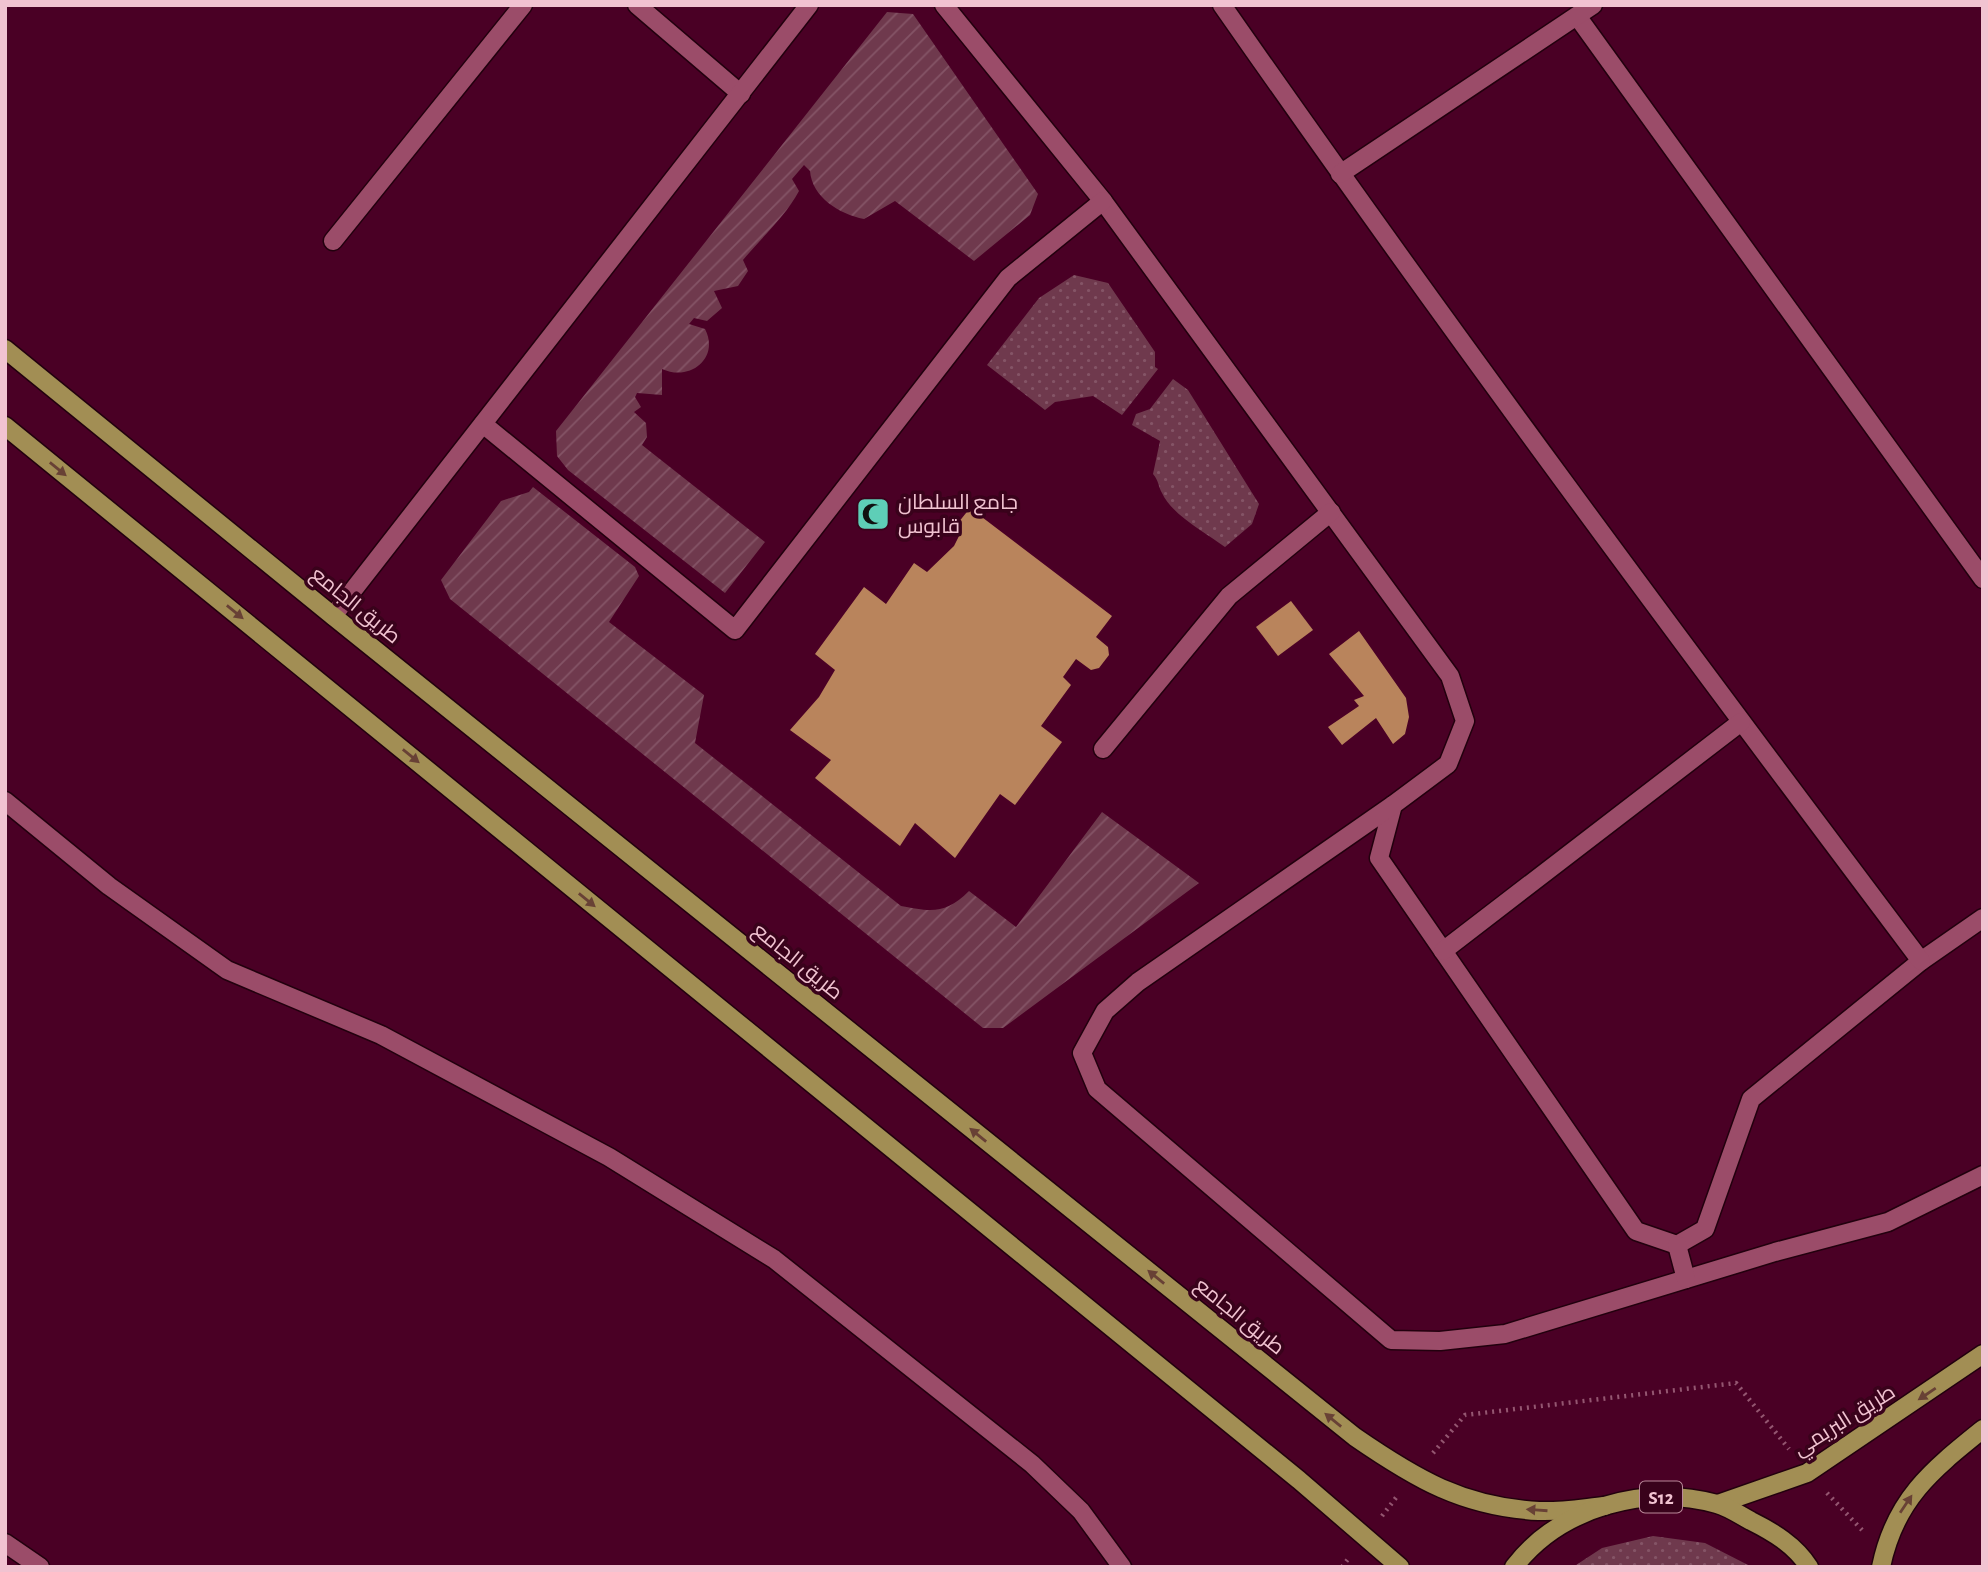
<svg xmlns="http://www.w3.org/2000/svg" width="1988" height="1572" font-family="'Alegreya Sans',Cairo,sans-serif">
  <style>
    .grass { fill: url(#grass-dots) }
    .garden { fill: url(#garden-furrows) }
    .building { fill: #b9845c }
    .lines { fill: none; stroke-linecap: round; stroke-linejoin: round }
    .minor-casing { stroke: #22000e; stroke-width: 21 }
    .major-casing { stroke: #22000e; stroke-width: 21 }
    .path { stroke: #945671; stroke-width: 4.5; stroke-dasharray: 2 5; stroke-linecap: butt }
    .minor { stroke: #9b4c69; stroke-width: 18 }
    .major { stroke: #a28e54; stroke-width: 18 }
    .oneway { fill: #684135 }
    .labels { text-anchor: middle; stroke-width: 7; stroke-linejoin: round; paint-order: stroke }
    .shield { fill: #39021b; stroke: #ba899a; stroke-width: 2 }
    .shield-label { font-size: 19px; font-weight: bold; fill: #f1c3d1 }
    .poi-label { font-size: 21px; fill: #f1c3d1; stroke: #39021b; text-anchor: start }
    .street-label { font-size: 21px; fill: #f1c3d1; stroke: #39021b }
  </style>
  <defs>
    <pattern id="grass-dots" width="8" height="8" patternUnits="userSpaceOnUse" patternTransform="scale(1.75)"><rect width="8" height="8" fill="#6f394d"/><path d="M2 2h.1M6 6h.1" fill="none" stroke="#845466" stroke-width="1.8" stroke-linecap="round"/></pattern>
    <pattern id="garden-furrows" width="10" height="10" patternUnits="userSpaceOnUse" patternTransform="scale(1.75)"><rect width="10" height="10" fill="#6f394d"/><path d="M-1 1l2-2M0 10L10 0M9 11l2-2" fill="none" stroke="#845466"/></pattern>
  </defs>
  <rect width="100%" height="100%" fill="#4a0025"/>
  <!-- grass -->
  <g class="grass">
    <polygon points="1074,275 1108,283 1155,352 1155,367 1158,369 1122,415 1093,396 1055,402 1045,410 987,365 1039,298"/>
    <path d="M1173,379l15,11 71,114 -7,20 -27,23c-19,-14 -53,-32 -63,-54 -4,-7 -3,-12 -9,-19l7,-33 -28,-16 4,-11 14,-5z"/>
    <polygon points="1653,1536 1705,1543 1752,1567 1573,1567 1602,1548"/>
  </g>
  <!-- garden -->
  <g class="garden">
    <path d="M887,12l26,2 125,180 -8,21 -56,46 -79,-60 -31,18c-25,-5 -52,-22 -54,-48l-6,-6 -12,14 7,12c-14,26 -37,46 -56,69l5,11 -10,15 -24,5 8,17 -15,13 -13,-3 -5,6 16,5c15,29 -15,53 -43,40v26l-25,-2 -2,4 6,10 -7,5 12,11 1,14 -5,8 123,97 -40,51 -157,-123 -11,-14 -1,-25z"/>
    <path d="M533,487l102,80 4,9 -30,46 95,73 -9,48 206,163c31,6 45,8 68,-15l47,36 86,-115 97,71 -196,145h-20l-533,-429 -9,-19 60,-79 28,-9z"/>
  </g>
  <!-- building -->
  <g class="building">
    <polygon points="970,508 1112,616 1096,637 1108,647 1109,655 1099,668 1091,670 1076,659 1063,677 1071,685 1041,726 1062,742 1015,805 1000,794 955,858 915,823 900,846 815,778 831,760 790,730 819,697 835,670 815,654 864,587 886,604 914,563 927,572 954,546 959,536 954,528"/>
    <polygon points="1291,601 1313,630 1278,656 1256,627"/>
    <polygon points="1359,631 1406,698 1409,717 1405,734 1393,744 1376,718 1342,745 1328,727 1359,706 1354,700 1364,696 1329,654"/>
  </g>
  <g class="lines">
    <defs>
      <g id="minor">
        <polyline points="637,5 741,94"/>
        <polyline points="944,5 1103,201 1450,676 1465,721 1448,764 1393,805 1379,858 1636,1231 1677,1245 1705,1229 1751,1099 1921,961 1983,918"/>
        <path d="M1222,5c226,324 462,641 699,956"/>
        <polyline points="1577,16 1983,579"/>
        <polyline points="1340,174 1593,5"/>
        <polyline points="333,241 523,5"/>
        <polyline points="483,424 735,630 1008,278 1103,201"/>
        <polyline points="333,616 809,5"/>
        <polyline points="1103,749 1229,596 1331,512"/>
        <polyline points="5,801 109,886 227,970 381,1035 609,1157 774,1259 1032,1464 1081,1511 1122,1567"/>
        <polyline points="1393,805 1138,982 1105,1011 1082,1053 1097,1089 1391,1340 1440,1341 1505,1334 1775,1252 1888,1222 1983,1175"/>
        <polyline points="1443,951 1741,722"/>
        <polyline points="1677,1245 1686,1279"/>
        <polyline points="5,1543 40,1567"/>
      </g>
      <g id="major">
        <path d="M5,349l328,267 1022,821c61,42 108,70 184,74 22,1 45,-3 66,-5"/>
        <polyline points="5,426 1299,1480 1400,1567"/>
        <polyline points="1718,1504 1807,1473 1983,1354"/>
        <path d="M1514,1567c46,-60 131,-83 203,-63 11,3 23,11 34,17 22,11 44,24 58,46"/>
        <path d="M1881,1567c14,-68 51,-97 102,-138"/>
      </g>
    </defs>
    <!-- minor casing -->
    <use href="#minor" class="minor-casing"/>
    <!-- major casing -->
    <use href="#major" class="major-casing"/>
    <!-- path -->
    <g class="path">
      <polyline points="1433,1453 1465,1415 1736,1383 1789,1449"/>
      <polyline points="1827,1493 1862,1530"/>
      <polyline points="1382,1516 1398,1495"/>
      <polyline points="1342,1567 1348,1559"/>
    </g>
    <!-- minor -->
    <use href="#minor" class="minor"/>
    <!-- major -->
    <use href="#major" class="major"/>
  </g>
  <!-- one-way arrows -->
  <defs><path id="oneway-solid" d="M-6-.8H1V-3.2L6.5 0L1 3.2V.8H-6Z" transform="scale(1.75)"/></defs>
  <g class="oneway">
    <use href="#oneway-solid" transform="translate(58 469) rotate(39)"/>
    <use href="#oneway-solid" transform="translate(235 612) rotate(39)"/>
    <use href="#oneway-solid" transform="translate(411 756) rotate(39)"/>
    <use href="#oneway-solid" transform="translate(587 900) rotate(39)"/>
    <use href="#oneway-solid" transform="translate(978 1135) rotate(-141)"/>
    <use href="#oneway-solid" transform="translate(1156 1277) rotate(-141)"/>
    <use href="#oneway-solid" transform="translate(1927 1394) rotate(146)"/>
    <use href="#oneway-solid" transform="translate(1333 1420) rotate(-141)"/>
    <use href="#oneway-solid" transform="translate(1906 1504) rotate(-56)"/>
    <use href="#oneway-solid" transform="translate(1537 1510) rotate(-176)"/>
  </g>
  <!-- icons -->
  <defs>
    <symbol id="mosque-square" viewBox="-11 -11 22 22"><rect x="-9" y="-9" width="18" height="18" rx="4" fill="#5eceb7" stroke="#39021b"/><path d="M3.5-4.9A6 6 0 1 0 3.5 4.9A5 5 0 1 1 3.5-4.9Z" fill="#111"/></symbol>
  </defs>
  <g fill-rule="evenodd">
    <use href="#mosque-square" x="854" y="495" width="38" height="38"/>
  </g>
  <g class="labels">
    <!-- shield labels -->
    <rect class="shield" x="1640" y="1481.5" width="42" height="31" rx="5"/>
    <g class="shield-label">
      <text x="1661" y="1504">S12</text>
    </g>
    <!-- poi labels -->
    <g class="poi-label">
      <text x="898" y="509">جامع السلطان<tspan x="898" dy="24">قابوس</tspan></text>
    </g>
    <!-- street labels -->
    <g class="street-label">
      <text transform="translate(356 605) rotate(39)" y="7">طريق الجامع</text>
      <text transform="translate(798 961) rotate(39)" y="7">طريق الجامع</text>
      <text transform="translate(1240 1316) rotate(39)" y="7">طريق الجامع</text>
      <text transform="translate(1844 1420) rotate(-32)" y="7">طريق البريمي</text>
    </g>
  </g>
  <!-- border -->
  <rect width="1988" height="1572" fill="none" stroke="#f1c3d1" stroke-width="14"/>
</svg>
